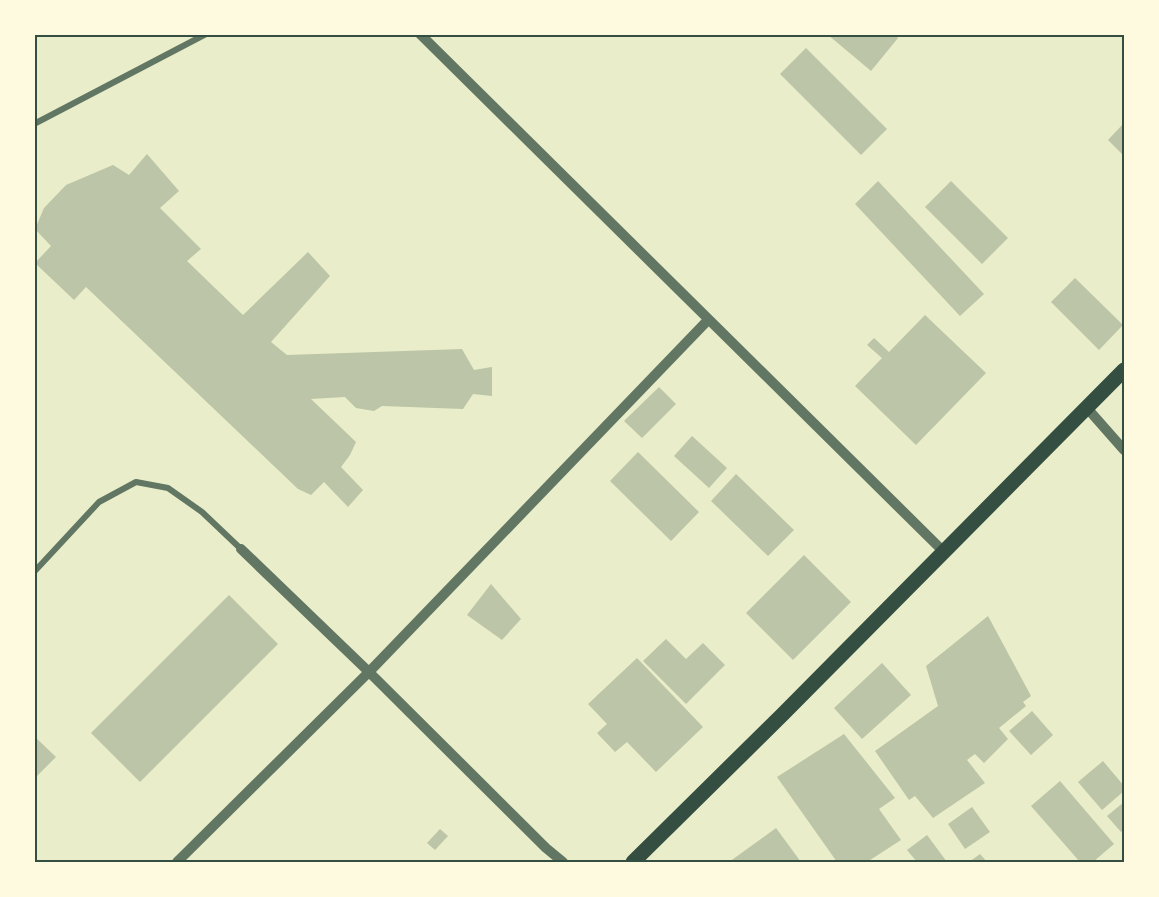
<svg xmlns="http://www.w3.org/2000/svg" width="1159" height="897" font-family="Helvetica,sans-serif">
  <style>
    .building { fill: #bcc5a7 }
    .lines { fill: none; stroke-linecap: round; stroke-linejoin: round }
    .minor { stroke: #617663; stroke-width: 6 }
    .tertiary { stroke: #617663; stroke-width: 10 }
    .primary { stroke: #344e41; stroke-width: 15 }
    .neatline { fill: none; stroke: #344e41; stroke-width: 2 }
  </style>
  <rect width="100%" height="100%" fill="#e9edc9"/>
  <!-- building -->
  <g class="building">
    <polygon points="827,34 895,34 898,38 871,71"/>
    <polygon points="806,48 887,129 861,155 780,74"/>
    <polygon points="1124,123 1124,156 1108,140"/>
    <polygon points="147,154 179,191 160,208 201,249 187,261 243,315 308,252 330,276 271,342 287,355 462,349 474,370 492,367 492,396 473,394 463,409 382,406 374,411 356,408 345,397 311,399 356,442 350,455 341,467 363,490 348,507 324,482 311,495 298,489 86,287 74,300 35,263 51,246 35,229 44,208 66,185 113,165 129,175"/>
    <polygon points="878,181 984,294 960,316 855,204"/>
    <polygon points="951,181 1008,238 982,264 925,207"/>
    <polygon points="1075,278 1123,325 1099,350 1051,302"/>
    <polygon points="925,315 986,373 916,445 855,386 882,358 867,345 874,338 889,352"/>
    <polygon points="659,387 676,404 642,438 624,421"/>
    <polygon points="692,436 727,468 709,488 674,456"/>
    <polygon points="638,452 699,512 671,541 610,481"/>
    <polygon points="736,474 794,530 768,556 711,501"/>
    <polygon points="804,555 851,602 793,660 746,613"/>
    <polygon points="491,584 521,619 502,640 467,615"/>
    <polygon points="229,595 278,644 140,782 91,733"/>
    <polygon points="988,616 1031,696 1023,702 1026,706 999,728 1008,739 984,763 975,754 967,760 985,783 933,818 915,796 909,800 875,751 938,706 926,666"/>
    <polygon points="666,639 686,659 703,643 725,665 686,704 643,661"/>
    <polygon points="637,658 703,727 656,772 627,742 615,752 597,733 607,724 588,704"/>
    <polygon points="882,663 911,695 862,739 834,708"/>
    <polygon points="1032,711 1053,735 1031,755 1009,731"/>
    <polygon points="844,734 895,798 879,809 901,840 867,862 837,862 777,777"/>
    <polygon points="34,736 56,757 34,779"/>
    <polygon points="1103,761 1124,786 1124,791 1102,810 1078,782"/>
    <polygon points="1060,781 1114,844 1093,862 1080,862 1031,806"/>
    <polygon points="1124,802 1124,829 1121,832 1107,816"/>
    <polygon points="972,807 990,832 965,849 948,824"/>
    <polygon points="776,828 801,862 729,862"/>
    <polygon points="440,829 448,836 435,850 427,843"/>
    <polygon points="927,835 947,862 917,862 907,850"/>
    <polygon points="980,854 987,862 969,862"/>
  </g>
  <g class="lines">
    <!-- minor -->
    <g class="minor">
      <polyline points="34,124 206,34"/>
      <polyline points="34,572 99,502 136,482 168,488 202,512 241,549"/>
    </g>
    <!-- tertiary -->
    <g class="tertiary">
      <polyline points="420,34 944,552"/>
      <polyline points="1087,408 1124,450"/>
      <polyline points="241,549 369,672 546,848 563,862"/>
      <polyline points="177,862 369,672 708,320"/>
    </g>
    <!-- primary -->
    <polyline class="primary" points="633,862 783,714 1124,370"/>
  </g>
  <!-- border -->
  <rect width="1159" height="897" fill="none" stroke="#fefae0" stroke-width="72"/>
  <rect x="36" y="36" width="1087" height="825" class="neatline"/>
</svg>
